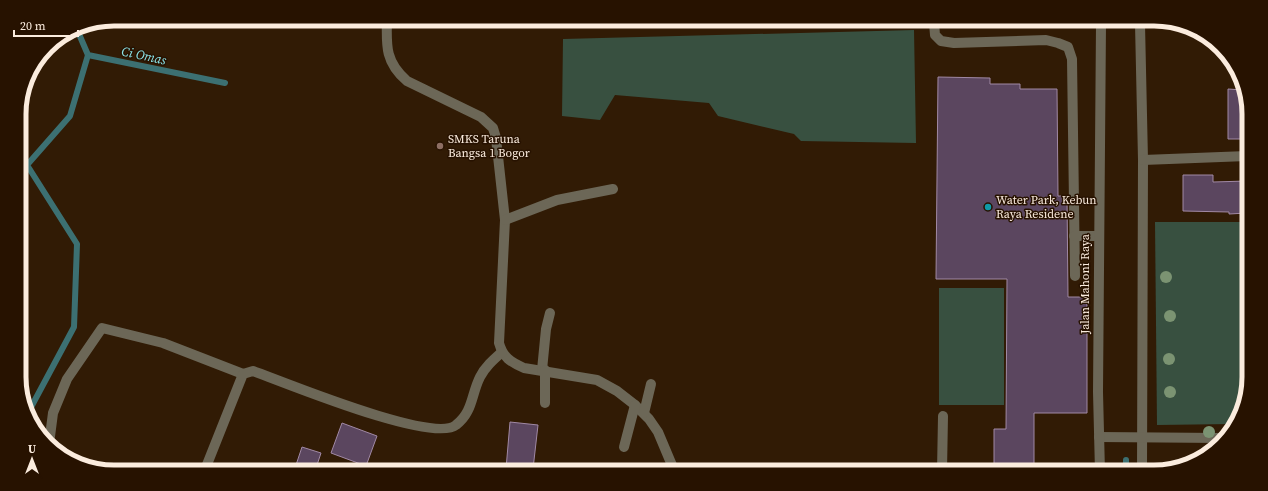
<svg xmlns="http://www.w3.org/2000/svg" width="1268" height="491" font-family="'Source Serif 4',serif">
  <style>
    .green { fill: #385040 }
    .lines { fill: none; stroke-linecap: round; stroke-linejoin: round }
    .stream { stroke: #3c7072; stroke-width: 6 }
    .building { fill: #5b465f; stroke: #a189a5 }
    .lane { stroke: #6c6757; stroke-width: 10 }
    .street { stroke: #6c6757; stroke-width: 10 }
    .tree { fill: #7b9372 }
    .education-dot { fill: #8d6e63; stroke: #271200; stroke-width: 1.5 }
    .culture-dot { fill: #0f9aa8; stroke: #271200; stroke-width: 1.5 }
    .labels { text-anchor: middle; stroke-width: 3; stroke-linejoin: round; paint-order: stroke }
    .poi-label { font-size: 12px; fill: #fbecde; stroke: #271200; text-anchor: start }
    .street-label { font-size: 12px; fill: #fbecde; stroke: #271200 }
    .water-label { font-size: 13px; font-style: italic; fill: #8ce5e9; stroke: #271200 }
    .rim { fill: none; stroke: #fbecde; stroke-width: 5 }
  </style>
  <rect width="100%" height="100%" fill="#311b05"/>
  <!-- green -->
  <g class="green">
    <polygon points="914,30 916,143 801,141 794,134 718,116 709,103 615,95 600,120 562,116 563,39"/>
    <polygon points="1155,222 1246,222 1244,408 1232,424 1157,425"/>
    <rect x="939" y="288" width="65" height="117"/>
  </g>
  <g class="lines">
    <!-- stream -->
    <g class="stream">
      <polyline points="76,27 88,55 225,83"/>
      <polyline points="29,411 74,327 77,244 27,165 70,116 88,55"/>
      <polyline points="1126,472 1126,460"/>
    </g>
  </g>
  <!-- building -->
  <g class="building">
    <polygon points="938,77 990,78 990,84 1020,84 1020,89 1057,89 1058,196 1067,196 1068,297 1087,297 1087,413 1034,413 1034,471 994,471 994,429 1006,429 1007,279 936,279"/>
    <polygon points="1228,89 1243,90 1248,101 1248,139 1228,139"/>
    <polygon points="1183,175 1213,175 1213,182 1247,181 1247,213 1229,214 1229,212 1183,211"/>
    <polygon points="510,422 538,425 533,469 506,469"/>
    <polygon points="342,423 377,436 366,466 331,453"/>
    <polygon points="302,447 321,453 316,468 295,468"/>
  </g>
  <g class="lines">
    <!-- lane -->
    <g class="lane">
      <polyline points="934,23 935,35 941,41 954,43 1046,40 1058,43 1068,47 1072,59 1075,276"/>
      <polyline points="1074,236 1099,236"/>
    </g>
    <!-- street -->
    <g class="street">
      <path d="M387,20c-1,27 -1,43 20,61l74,36 12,11 3,10 9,82 -6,123c4,14 11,19 25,25l73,12 20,11 18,14 14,14 9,13 16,38"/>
      <polyline points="1140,24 1143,160 1142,472"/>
      <polyline points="1143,160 1247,156"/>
      <polyline points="505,220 557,200 613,189"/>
      <polyline points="542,370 546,329 550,313"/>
      <polyline points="545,403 545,370"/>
      <polyline points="644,413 651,384"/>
      <polyline points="1099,437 1222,438"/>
      <polyline points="49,444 53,413 67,379 102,328 163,343 243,374"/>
      <polyline points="624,447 635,405"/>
      <path d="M206,467l37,-93 10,-3c31,11 180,73 203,54 17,-13 15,-30 24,-48 5,-10 13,-17 22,-25"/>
      <polyline points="942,471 943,416"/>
      <polyline points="1100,472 1098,392 1101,24"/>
    </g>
  </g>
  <!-- trees -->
  <g class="tree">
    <circle cx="1166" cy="277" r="6"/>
    <circle cx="1170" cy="316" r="6"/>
    <circle cx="1169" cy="359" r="6"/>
    <circle cx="1170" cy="392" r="6"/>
    <circle cx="1209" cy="432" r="6"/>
  </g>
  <!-- markers -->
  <circle class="education-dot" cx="440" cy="146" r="4"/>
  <circle class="culture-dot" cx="988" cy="207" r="4"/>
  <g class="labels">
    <!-- poi labels -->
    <g class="poi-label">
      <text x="448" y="143">SMKS Taruna<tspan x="448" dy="14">Bangsa 1 Bogor</tspan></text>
      <text x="996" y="204">Water Park, Kebun<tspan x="996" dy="14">Raya Residene</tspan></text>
    </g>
    <!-- street labels -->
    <g class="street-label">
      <text transform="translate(1085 284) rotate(-90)" y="4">Jalan Mahoni Raya</text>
    </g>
    <!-- water labels -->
    <g class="water-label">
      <text transform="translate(144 55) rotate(12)" y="5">Ci Omas</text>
    </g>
  </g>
  <!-- crop -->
  <path d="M0 0H1268V491H0ZM114 26H1154A88 88 0 0 1 1242 114V377A88 88 0 0 1 1154 465H114A88 88 0 0 1 26 377V114A88 88 0 0 1 114 26Z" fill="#271200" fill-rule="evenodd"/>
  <path class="rim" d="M114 26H1154A88 88 0 0 1 1242 114V377A88 88 0 0 1 1154 465H114A88 88 0 0 1 26 377V114A88 88 0 0 1 114 26Z"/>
  <!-- north arrow -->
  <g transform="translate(32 459)" stroke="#271200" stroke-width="3" paint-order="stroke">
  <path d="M0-3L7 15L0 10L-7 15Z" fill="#fbecde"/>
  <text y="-6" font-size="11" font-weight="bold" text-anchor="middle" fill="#fbecde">U</text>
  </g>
  <!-- scale -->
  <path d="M14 30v6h64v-6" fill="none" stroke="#fbecde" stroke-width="2"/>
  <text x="20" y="30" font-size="12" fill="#fbecde" stroke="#271200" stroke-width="3" paint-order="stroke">20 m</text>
</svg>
